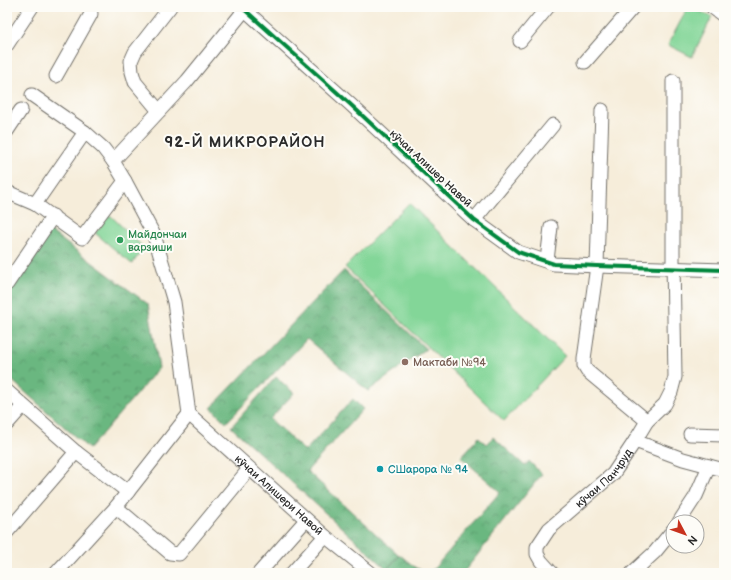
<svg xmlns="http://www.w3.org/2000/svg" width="731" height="580" font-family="'Balsamiq Sans',sans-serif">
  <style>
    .green { fill: #83d698; stroke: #578062 }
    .forest { fill: url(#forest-crowns); stroke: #4a7156 }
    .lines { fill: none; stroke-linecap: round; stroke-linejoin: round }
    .minor-casing { stroke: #726f68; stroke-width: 15 }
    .minor { stroke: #fff; stroke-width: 13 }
    .cycleway-casing { stroke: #fdfcf7; stroke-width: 6 }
    .cycleway { stroke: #00873e; stroke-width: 4 }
    .leisure-dot { fill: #2e9e5b; stroke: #fdfcf7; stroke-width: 1.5 }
    .education-dot { fill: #8d6e63; stroke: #fdfcf7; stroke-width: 1.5 }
    .culture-dot { fill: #0f9aa8; stroke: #fdfcf7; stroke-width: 1.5 }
    .labels { text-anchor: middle; stroke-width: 4; stroke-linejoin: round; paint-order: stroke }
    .street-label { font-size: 11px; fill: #2b2b2b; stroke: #fdfcf7 }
    .leisure-label { font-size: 11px; fill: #27864d; stroke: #fdfcf7; text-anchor: start }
    .education-label { font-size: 11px; fill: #785e54; stroke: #fdfcf7; text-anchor: start }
    .culture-label { font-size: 11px; fill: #0d838f; stroke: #fdfcf7; text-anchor: start }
    .district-label { font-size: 15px; font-weight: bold; letter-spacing: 1px; fill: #2b2b2b; stroke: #fdfcf7 }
  </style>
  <defs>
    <pattern id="forest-crowns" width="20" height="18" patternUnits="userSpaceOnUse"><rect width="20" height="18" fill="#6ab780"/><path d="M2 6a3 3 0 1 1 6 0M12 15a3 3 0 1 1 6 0" fill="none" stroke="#579569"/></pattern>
  </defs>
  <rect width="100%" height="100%" fill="#fdfcf7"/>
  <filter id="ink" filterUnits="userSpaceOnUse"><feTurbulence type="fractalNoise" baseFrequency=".025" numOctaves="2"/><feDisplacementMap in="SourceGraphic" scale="8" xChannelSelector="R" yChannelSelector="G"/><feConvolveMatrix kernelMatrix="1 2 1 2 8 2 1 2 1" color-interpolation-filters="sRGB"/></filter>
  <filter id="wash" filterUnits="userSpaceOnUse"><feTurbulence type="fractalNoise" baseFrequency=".012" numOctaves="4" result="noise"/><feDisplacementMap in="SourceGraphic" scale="16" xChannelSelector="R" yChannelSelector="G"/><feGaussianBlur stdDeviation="0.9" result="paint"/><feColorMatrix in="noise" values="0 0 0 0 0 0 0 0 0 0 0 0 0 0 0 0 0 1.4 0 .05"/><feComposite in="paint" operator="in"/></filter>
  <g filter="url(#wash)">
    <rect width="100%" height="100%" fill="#f6edda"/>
    <!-- green -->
    <g class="green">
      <polygon points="688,7 691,7 712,17 692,57 668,45"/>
      <polygon points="409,203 565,356 504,421 345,267"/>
      <polygon points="110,215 144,248 132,264 95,233"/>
    </g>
    <!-- forest -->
    <g class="forest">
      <polygon points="50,231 148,304 159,368 89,449 7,376 7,292"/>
      <polygon points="344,270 426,349 368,391 307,339 226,423 211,408"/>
      <polygon points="276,377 294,393 270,419 305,451 353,399 363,409 307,471 399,555 387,569 231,427"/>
      <polygon points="479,437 486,444 493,437 525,466 529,461 542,474 463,573 393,573 387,569 400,555 416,568 430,573 500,492 461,457"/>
    </g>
  </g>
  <g filter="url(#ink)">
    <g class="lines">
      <defs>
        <g id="minor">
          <polyline points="240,7 245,10 350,104 474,220 518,252 554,264 597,266 724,270"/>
          <polyline points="712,7 724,16"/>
          <polyline points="520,41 548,7"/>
          <polyline points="7,45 32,7"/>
          <polyline points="585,62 633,7"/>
          <polyline points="56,76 91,14 90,7"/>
          <polyline points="32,95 85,132 103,148 113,161 125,181 154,235 174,302 189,414 116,507 56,573"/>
          <polyline points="602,110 597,266 584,359 584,366 587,371 647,421"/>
          <polyline points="159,111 135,82 132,72 131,61 135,52 170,7"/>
          <polyline points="7,131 21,110"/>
          <polyline points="113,161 187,81 247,7"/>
          <polyline points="7,192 35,204 85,132"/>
          <polyline points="35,204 82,238 125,181"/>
          <polyline points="474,220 553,125"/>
          <polyline points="547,260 551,227"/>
          <polyline points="7,284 53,216"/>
          <polyline points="7,391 76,452 128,492"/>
          <path id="s1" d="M189,414l136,122 46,37"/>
          <polyline points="7,424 23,406"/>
          <polyline points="690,434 724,435"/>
          <polyline points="635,441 647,421 665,404 671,392 675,377 673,261 673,81"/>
          <polyline points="116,507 170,553 179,554 249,469"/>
          <polyline points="679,522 696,496 709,466"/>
          <polyline points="7,532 76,452"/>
          <polyline points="259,573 306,520"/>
          <polyline points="292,573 325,536"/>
          <path id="s2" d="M552,573l-11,-12 -4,-7v-7l12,-18 64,-55 22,-33 48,18 41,11"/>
          <polyline points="632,573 655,552 673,530"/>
        </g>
      </defs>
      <!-- minor casing -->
      <use href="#minor" class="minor-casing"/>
      <!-- minor -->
      <use href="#minor" class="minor"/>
      <defs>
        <polyline id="cycleway" points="240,7 245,10 350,104 474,220 518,252 554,264 597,266 724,270"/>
      </defs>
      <!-- cycleway casing -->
      <use href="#cycleway" class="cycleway-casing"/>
      <!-- cycleway -->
      <use href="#cycleway" class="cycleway"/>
    </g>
  </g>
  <!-- markers -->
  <circle class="leisure-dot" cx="120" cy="240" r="4"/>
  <circle class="education-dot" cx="405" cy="362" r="4"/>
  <circle class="culture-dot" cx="380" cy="469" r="4"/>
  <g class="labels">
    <!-- street labels -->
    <g class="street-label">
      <text transform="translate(431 168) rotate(43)" y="4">кӯчаи Алишер Навоӣ</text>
      <text dy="4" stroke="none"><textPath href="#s2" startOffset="128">кӯчаи Панҷруд</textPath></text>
      <text dy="4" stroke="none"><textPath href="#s1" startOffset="121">кӯчаи Алишери Навоӣ</textPath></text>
    </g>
    <!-- leisure labels -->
    <g class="leisure-label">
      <text x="128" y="238">Майдончаи<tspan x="128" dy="13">варзиши</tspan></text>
    </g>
    <!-- education labels -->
    <g class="education-label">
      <text x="413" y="366">Мактаби №94</text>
    </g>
    <!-- culture labels -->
    <g class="culture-label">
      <text x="388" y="473">СШарора № 94</text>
    </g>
    <!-- district labels -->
    <g class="district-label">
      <text x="245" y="147">92-Й МИКРОРАЙОН</text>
    </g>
  </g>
  <!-- margin -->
  <rect width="731" height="580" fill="none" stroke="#fdfcf7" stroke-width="24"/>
  <!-- north arrow -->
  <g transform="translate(685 534) rotate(131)"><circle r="19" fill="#fdfcf7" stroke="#a9a8a5"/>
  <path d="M0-3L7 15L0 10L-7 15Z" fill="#c8321e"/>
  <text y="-6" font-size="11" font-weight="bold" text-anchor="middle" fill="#2b2b2b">N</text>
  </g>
</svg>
